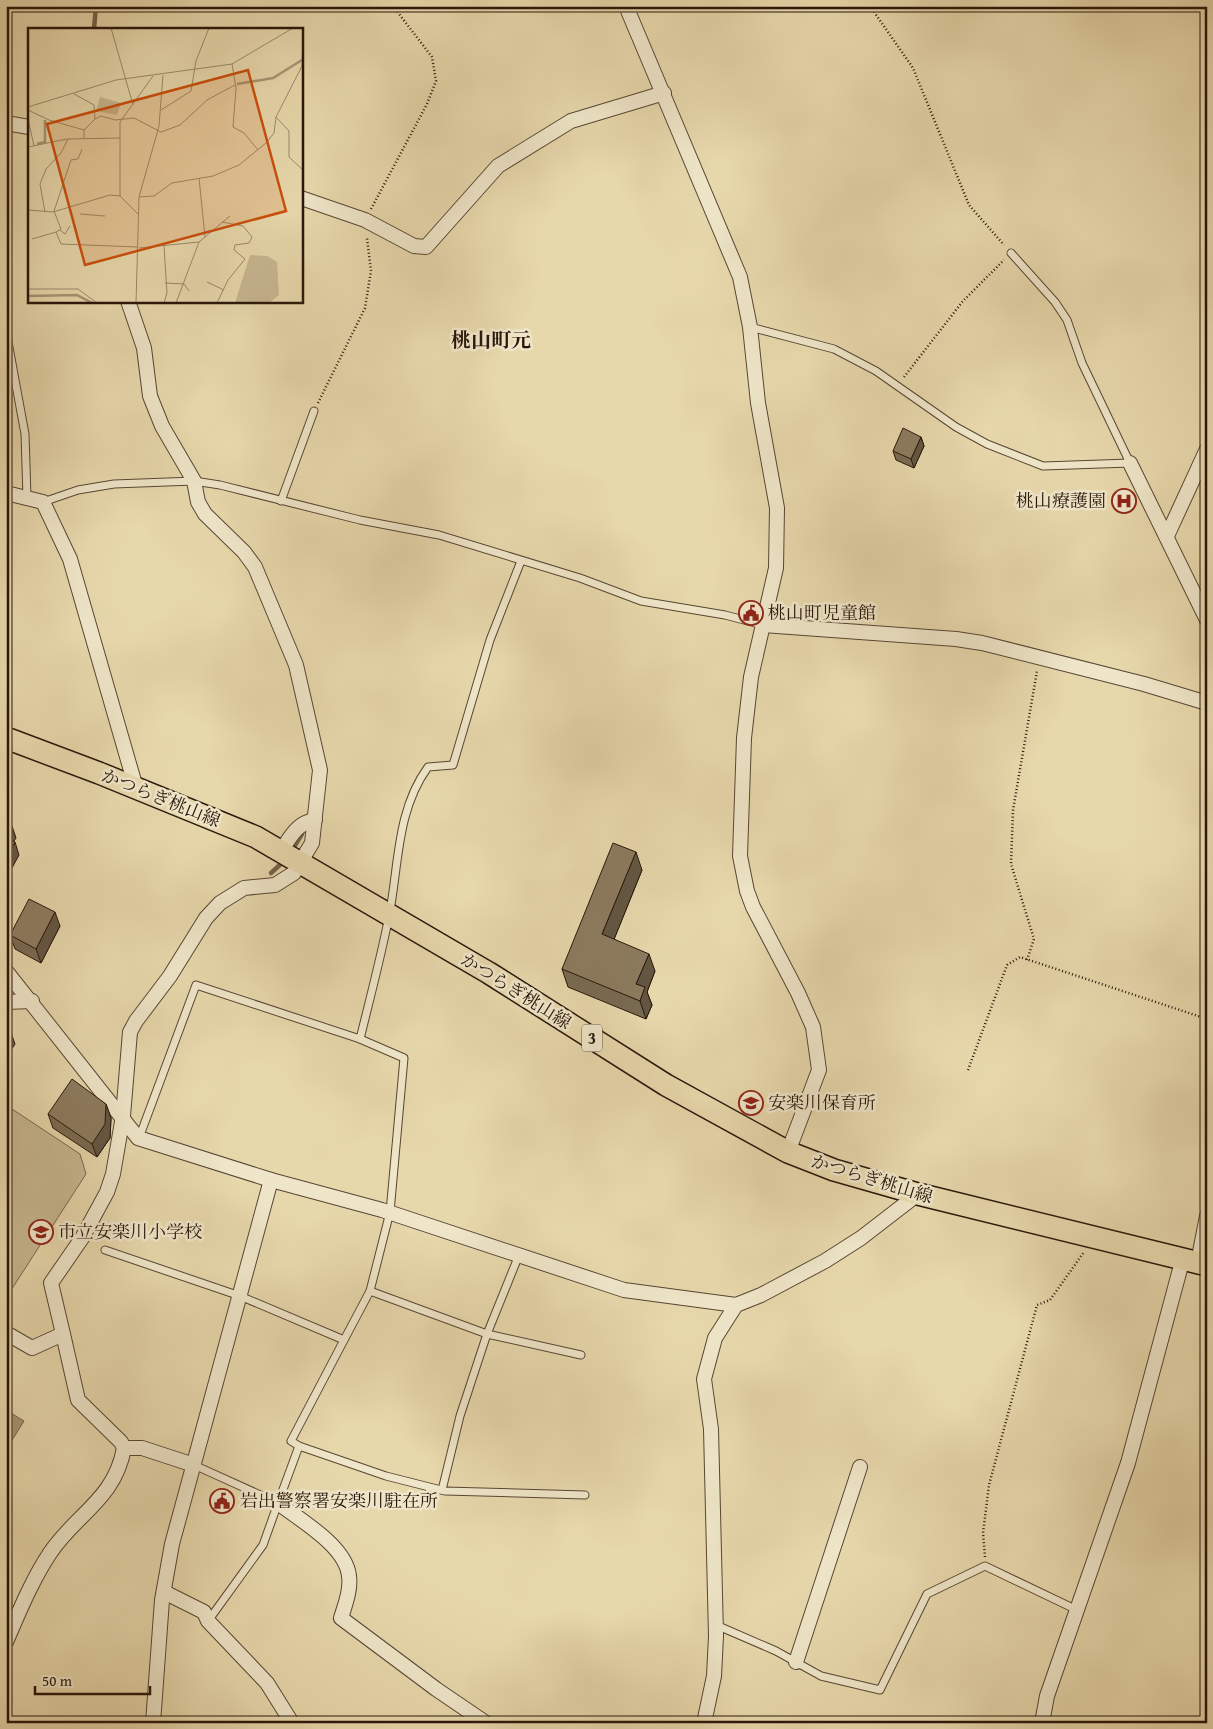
<svg xmlns="http://www.w3.org/2000/svg" width="1213" height="1729" font-family="'Gentium Book Plus','Noto Serif JP',serif">
  <style>
    .grass { fill: #c7b791; stroke: #78664e }
    .water { fill: url(#water-ripples); stroke: #74634b }
    .lines { fill: none; stroke-linecap: round; stroke-linejoin: round }
    .stream { stroke: #74634b; stroke-width: 4.5 }
    .service-casing { stroke: #584633; stroke-width: 9 }
    .minor-casing { stroke: #584633; stroke-width: 16 }
    .primary-casing { stroke: #29160b; stroke-width: 24 }
    .path { stroke: #29160b; stroke-width: 2.5; stroke-dasharray: 1 2.5; stroke-linecap: butt }
    .service { stroke: #efe6c9; stroke-width: 7 }
    .minor { stroke: #efe6c9; stroke-width: 14 }
    .primary { stroke: #e7d8ac; stroke-width: 21 }
    .wall { fill: #786a52; stroke: #29160b }
    .shaded-wall { fill: #625642; stroke: #29160b }
    .building { fill: #8c7b5f; stroke: #29160b }
    .labels { text-anchor: middle; stroke-width: 5; stroke-linejoin: round; paint-order: stroke }
    .shield { fill: #efe6c9; stroke: #645444; stroke-width: 1 }
    .shield-label { font-size: 16px; font-weight: bold; fill: #29160b }
    .poi-label { font-size: 18px; fill: #29160b; stroke: #efe6c9; text-anchor: start }
    .street-label { font-size: 18px; fill: #29160b; stroke: #efe6c9 }
    .quarter-label { font-size: 20px; font-weight: bold; fill: #29160b; stroke: #efe6c9 }
    .inset-river { fill: none; stroke: #a69675; stroke-width: 2.5 }
    .inset-road { fill: none; stroke: #9b8a6c; stroke-width: 1 }
    .view { fill: #cb4f0c; fill-opacity: 0.15; stroke: #cb4f0c; stroke-width: 2.5 }
    .inset-edge { fill: none; stroke: #29160b; stroke-width: 2.5 }
  </style>
  <defs>
    <pattern id="water-ripples" width="26" height="14" patternUnits="userSpaceOnUse" patternTransform="scale(1.25)"><rect width="26" height="14" fill="#a69675"/><path d="M2 4q2-2 4 0t4 0M15 11q2-2 4 0t4 0" fill="none" stroke="#87795e"/></pattern>
  </defs>
  <rect width="100%" height="100%" fill="#e7d8ac"/>
  <filter id="stains"><feTurbulence type="fractalNoise" baseFrequency=".004" numOctaves="4"/><feColorMatrix values="0 0 0 0 .2 0 0 0 0 .09 0 0 0 0 .02 0 0 0 .5 -.17"/></filter>
  <radialGradient id="worn" r=".72"><stop offset=".6" stop-color="#630" stop-opacity="0"/><stop offset="1" stop-color="#630" stop-opacity=".3"/></radialGradient>
  <!-- grass -->
  <polygon class="grass" points="6,1105 80,1154 86,1174 6,1298"/>
  <!-- water -->
  <polygon class="water" points="6,1410 24,1421 6,1450"/>
  <g class="lines">
    <!-- stream -->
    <g class="stream">
      <polyline points="94,29 96,6"/>
      <polyline points="294,847 302,834"/>
      <polyline points="271,873 283,862"/>
    </g>
    <defs>
      <g id="service">
        <polyline points="750,327 834,349 876,371 956,427 987,444 1043,466 1130,463 1082,363 1067,320 1055,302 1011,253"/>
        <polyline points="6,331 25,434 27,498"/>
        <polyline points="281,501 314,411"/>
        <polyline points="43,502 78,490 114,484 194,481 220,485 360,520 439,535 580,578 641,601 725,615 763,625"/>
        <path d="M139,1138l57,-153 164,54c10,-41 21,-82 29,-123 10,-50 7,-105 39,-149l25,-2 37,-125 31,-79"/>
        <polyline points="105,1250 240,1296 344,1340 370,1291 390,1212 404,1058 360,1039"/>
        <polyline points="370,1291 487,1334 581,1355"/>
        <polyline points="299,1446 291,1441 344,1340"/>
        <polyline points="194,1465 278,1503 299,1446 386,1476 445,1491 585,1495"/>
        <polyline points="442,1490 460,1416 487,1334 519,1255"/>
        <polyline points="208,1621 263,1545 278,1503"/>
        <polyline points="716,1625 776,1651 821,1676 880,1690 927,1594 985,1566 1077,1610"/>
      </g>
      <g id="minor">
        <polyline points="626,6 740,277 750,327 758,403 777,508 776,568 751,677 744,738 740,856 747,891 753,907 798,993 813,1027 819,1070 788,1152"/>
        <polyline points="6,123 29,127"/>
        <polyline points="301,198 365,220 414,246 426,247 498,166 571,121 664,93"/>
        <polyline points="1130,463 1207,620"/>
        <polyline points="6,493 43,502 70,559 136,788"/>
        <polyline points="1167,536 1207,449"/>
        <polyline points="763,625 956,639 982,643 1144,684 1207,703"/>
        <path d="M281,851c10,-15 16,-28 34,-31"/>
        <polyline points="6,971 138,1138 271,1180 382,1210 624,1290 736,1305 761,1295 825,1261 861,1238 918,1194"/>
        <polyline points="6,1002 32,1001"/>
        <polyline points="1198,1262 1207,1216"/>
        <polyline points="6,1333 32,1348 63,1334 51,1283 82,1238 107,1192 113,1174 123,1116 130,1032 136,1021 170,976 206,918 220,903 244,888 275,885 294,873 312,843 320,770 296,665 255,567 244,552 205,514 198,502 194,481 162,426 150,396 144,348 128,301"/>
        <polyline points="124,1448 142,1448 194,1465"/>
        <path d="M278,1503c22,17 68,43 71,73 2,14 -4,29 -8,42l95,71 50,34"/>
        <polyline points="164,1592 204,1612 208,1621 267,1683 292,1723"/>
        <path d="M6,1642c13,-30 26,-62 44,-89 26,-39 65,-54 74,-105l-3,-6 -43,-42 -15,-66"/>
        <polyline points="796,1662 860,1467"/>
        <polyline points="153,1723 162,1600 172,1544 271,1180"/>
        <polyline points="704,1723 714,1676 716,1636 711,1429 704,1379 715,1338 736,1305"/>
        <polyline points="1042,1723 1047,1696 1128,1463 1183,1258"/>
      </g>
      <polyline id="primary" points="6,738 99,773 256,837 489,973 666,1085 788,1152 834,1170 918,1194 1207,1265"/>
    </defs>
    <!-- service casing -->
    <use href="#service" class="service-casing"/>
    <!-- minor casing -->
    <use href="#minor" class="minor-casing"/>
    <!-- primary casing -->
    <use href="#primary" class="primary-casing"/>
    <!-- path -->
    <g class="path">
      <polyline points="870,6 913,68 969,205 1004,245"/>
      <polyline points="371,209 427,104 436,81 432,57 396,10 396,6"/>
      <polyline points="904,377 963,301 1004,260"/>
      <polyline points="318,403 365,308 371,271 367,238"/>
      <polyline points="1027,960 1034,939 1011,864 1013,810 1037,671"/>
      <polyline points="968,1070 1007,965 1020,957 1207,1019"/>
      <polyline points="985,1557 983,1533 989,1485 1037,1305 1050,1300 1084,1252"/>
    </g>
    <!-- service -->
    <use href="#service" class="service"/>
    <!-- minor -->
    <use href="#minor" class="minor"/>
    <!-- primary -->
    <use href="#primary" class="primary"/>
  </g>
  <!-- wall -->
  <g class="wall">
    <polygon points="921,437 924,446 914,468 896,460 893,451"/>
    <polygon points="642,870 614,939 655,971 647,992 652,1005 646,1019 568,987 562,969"/>
    <polygon points="60,926 41,963 15,949 10,935"/>
    <polygon points="106,1104 111,1118 110,1138 97,1157 53,1128 48,1114"/>
  </g>
  <!-- shaded-wall -->
  <g class="shaded-wall">
    <polygon points="921,437 924,446 914,468 911,459"/>
    <polygon points="12,826 16,838 8,850 6,846 6,833"/>
    <polygon points="15,842 19,855 6,879 6,858"/>
    <polygon points="636,852 642,870 609,952 602,934"/>
    <polygon points="55,912 60,926 41,963 36,949"/>
    <polygon points="649,954 655,971 647,992 652,1005 646,1019 640,1001 636,984"/>
    <polygon points="6,980 10,990 6,992"/>
    <polygon points="10,1030 15,1044 6,1058 6,1037"/>
    <polygon points="106,1104 111,1118 110,1138 97,1157 92,1144"/>
  </g>
  <!-- building -->
  <g class="building">
    <polygon points="903,428 921,437 911,459 893,451"/>
    <polygon points="6,822 12,826 6,833"/>
    <polygon points="6,838 15,842 6,858"/>
    <polygon points="613,843 636,852 602,934 649,954 636,984 645,987 640,1001 562,969"/>
    <polygon points="29,899 55,912 36,949 10,935"/>
    <polygon points="6,1028 10,1030 6,1037"/>
    <polygon points="72,1079 106,1104 105,1124 92,1144 48,1114"/>
  </g>
  <!-- icons -->
  <defs>
    <symbol id="hospital-ring" viewBox="-11 -11 22 22"><circle r="9.5" fill="#efe6c9" stroke="#8f2418" stroke-width="1.5"/><path d="M-5-5h3v3.5h4V-5h3V5h-3V1.5h-4V5h-3Z" fill="#8f2418"/></symbol>
    <symbol id="civic-ring" viewBox="-11 -11 22 22"><circle r="9.5" fill="#efe6c9" stroke="#8f2418" stroke-width="1.5"/><path d="M-.6-6.5H3V-4.5H.6V-3L4-1V1h2V6H-6V1h2V-1L-.6-3ZM-1.2 2.5V6h2.4V2.5Z" fill="#8f2418"/></symbol>
    <symbol id="school-ring" viewBox="-11 -11 22 22"><circle r="9.5" fill="#efe6c9" stroke="#8f2418" stroke-width="1.5"/><path d="M0-5L7-2L0 1L-7-2ZM-4 1L0 2.5L4 1V4Q0 6-4 4Z" fill="#8f2418"/></symbol>
  </defs>
  <g fill-rule="evenodd">
    <use href="#hospital-ring" x="1110" y="487" width="28" height="28"/>
    <use href="#civic-ring" x="737" y="599" width="28" height="28"/>
    <use href="#school-ring" x="737" y="1089" width="28" height="28"/>
    <use href="#school-ring" x="27" y="1218" width="28" height="28"/>
    <use href="#civic-ring" x="208" y="1487" width="28" height="28"/>
  </g>
  <g class="labels">
    <!-- shield labels -->
    <rect class="shield" x="582" y="1024.5" width="20" height="27" rx="4"/>
    <g class="shield-label">
      <text x="592" y="1044">3</text>
    </g>
    <!-- poi labels -->
    <g class="poi-label">
      <text x="1106" y="507" text-anchor="end">桃山療護園</text>
      <text x="768" y="619">桃山町児童館</text>
      <text x="768" y="1109">安楽川保育所</text>
      <text x="58" y="1238">市立安楽川小学校</text>
      <text x="240" y="1507">岩出警察署安楽川駐在所</text>
    </g>
    <!-- street labels -->
    <g class="street-label">
      <text transform="translate(161 798) rotate(22)" y="6">かつらぎ桃山線</text>
      <text transform="translate(516 991) rotate(32)" y="6">かつらぎ桃山線</text>
      <text transform="translate(872 1179) rotate(17)" y="6">かつらぎ桃山線</text>
    </g>
    <!-- quarter labels -->
    <g class="quarter-label">
      <text x="491" y="347">桃山町元</text>
    </g>
  </g>
  <!-- overview -->
  <g transform="translate(28 28)">
    <rect width="275" height="275" fill="#e7d8ac"/>
    <path d="M72,69l21,6 -4,12 -21,-4z" fill="#c7b791"/>
    <path d="M222,227l17,1 10,6 2,33 -10,8h-34z" fill="#c7b791"/>
    <path class="inset-river" d="M209,56l36,-6 29,-18M9,116l8,-2v-22M0,268l49,-1 15,8"/>
    <path class="inset-road" d="M83,0l22,77M204,36l4,24 -3,39 11,6 14,17M46,66l20,11 1,14 6,-3 14,4 19,-2 27,14 19,-7 27,-25 28,-15M0,79l88,-27 116,-16 61,-36M0,82l21,10 35,10M133,82l30,-19 5,-30 13,-33M248,89l13,14v26l14,13M0,91l6,27M56,110v-8l11,-11M0,119l39,-8 53,-1M54,121l-4,10 -7,1 -17,51 7,18 -5,3 5,12 76,3M171,150l6,59M111,169l15,-1 18,-13 41,-7 26,-11 27,-22 8,-10 2,-16 26,-51 1,-26M0,182l25,2 57,-17 10,1M17,184l-5,-28 6,-15 15,-16 7,-14M52,186l25,2M110,186l-18,-18v-74l33,-46M32,202l5,4 5,-8M4,211l24,-7M111,220l60,-6M179,254l17,8M137,255l19,1 5,7M0,261h50l19,14M108,275l3,-106 20,-71 4,-51M136,275l3,-10 -3,-47M148,275l23,-61 31,-26M189,275l11,-23 17,-21 -11,-9 1,-5 14,-2 3,-6 -9,-11 -21,-4"/>
    <path class="view" d="M220,42l38,141 -201,54 -38,-141z"/>
    <rect width="275" height="275" class="inset-edge"/>
  </g>
  <!-- margin -->
  <rect width="1213" height="1729" fill="none" stroke="#e7d8ac" stroke-width="25"/>
  <rect x="8" y="8" width="1198" height="1714" fill="none" stroke="#29160b" stroke-width="2.5"/>
  <rect x="12" y="12" width="1188" height="1704" fill="none" stroke="#29160b"/>
  <!-- scale -->
  <path d="M35 1686v8h115v-8" fill="none" stroke="#29160b" stroke-width="2.5"/>
  <text x="42" y="1686" font-size="15" fill="#29160b" stroke="#efe6c9" stroke-width="4" paint-order="stroke">50 m</text>
  <rect width="100%" height="100%" filter="url(#stains)"/>
  <rect width="100%" height="100%" fill="url(#worn)"/>
</svg>
